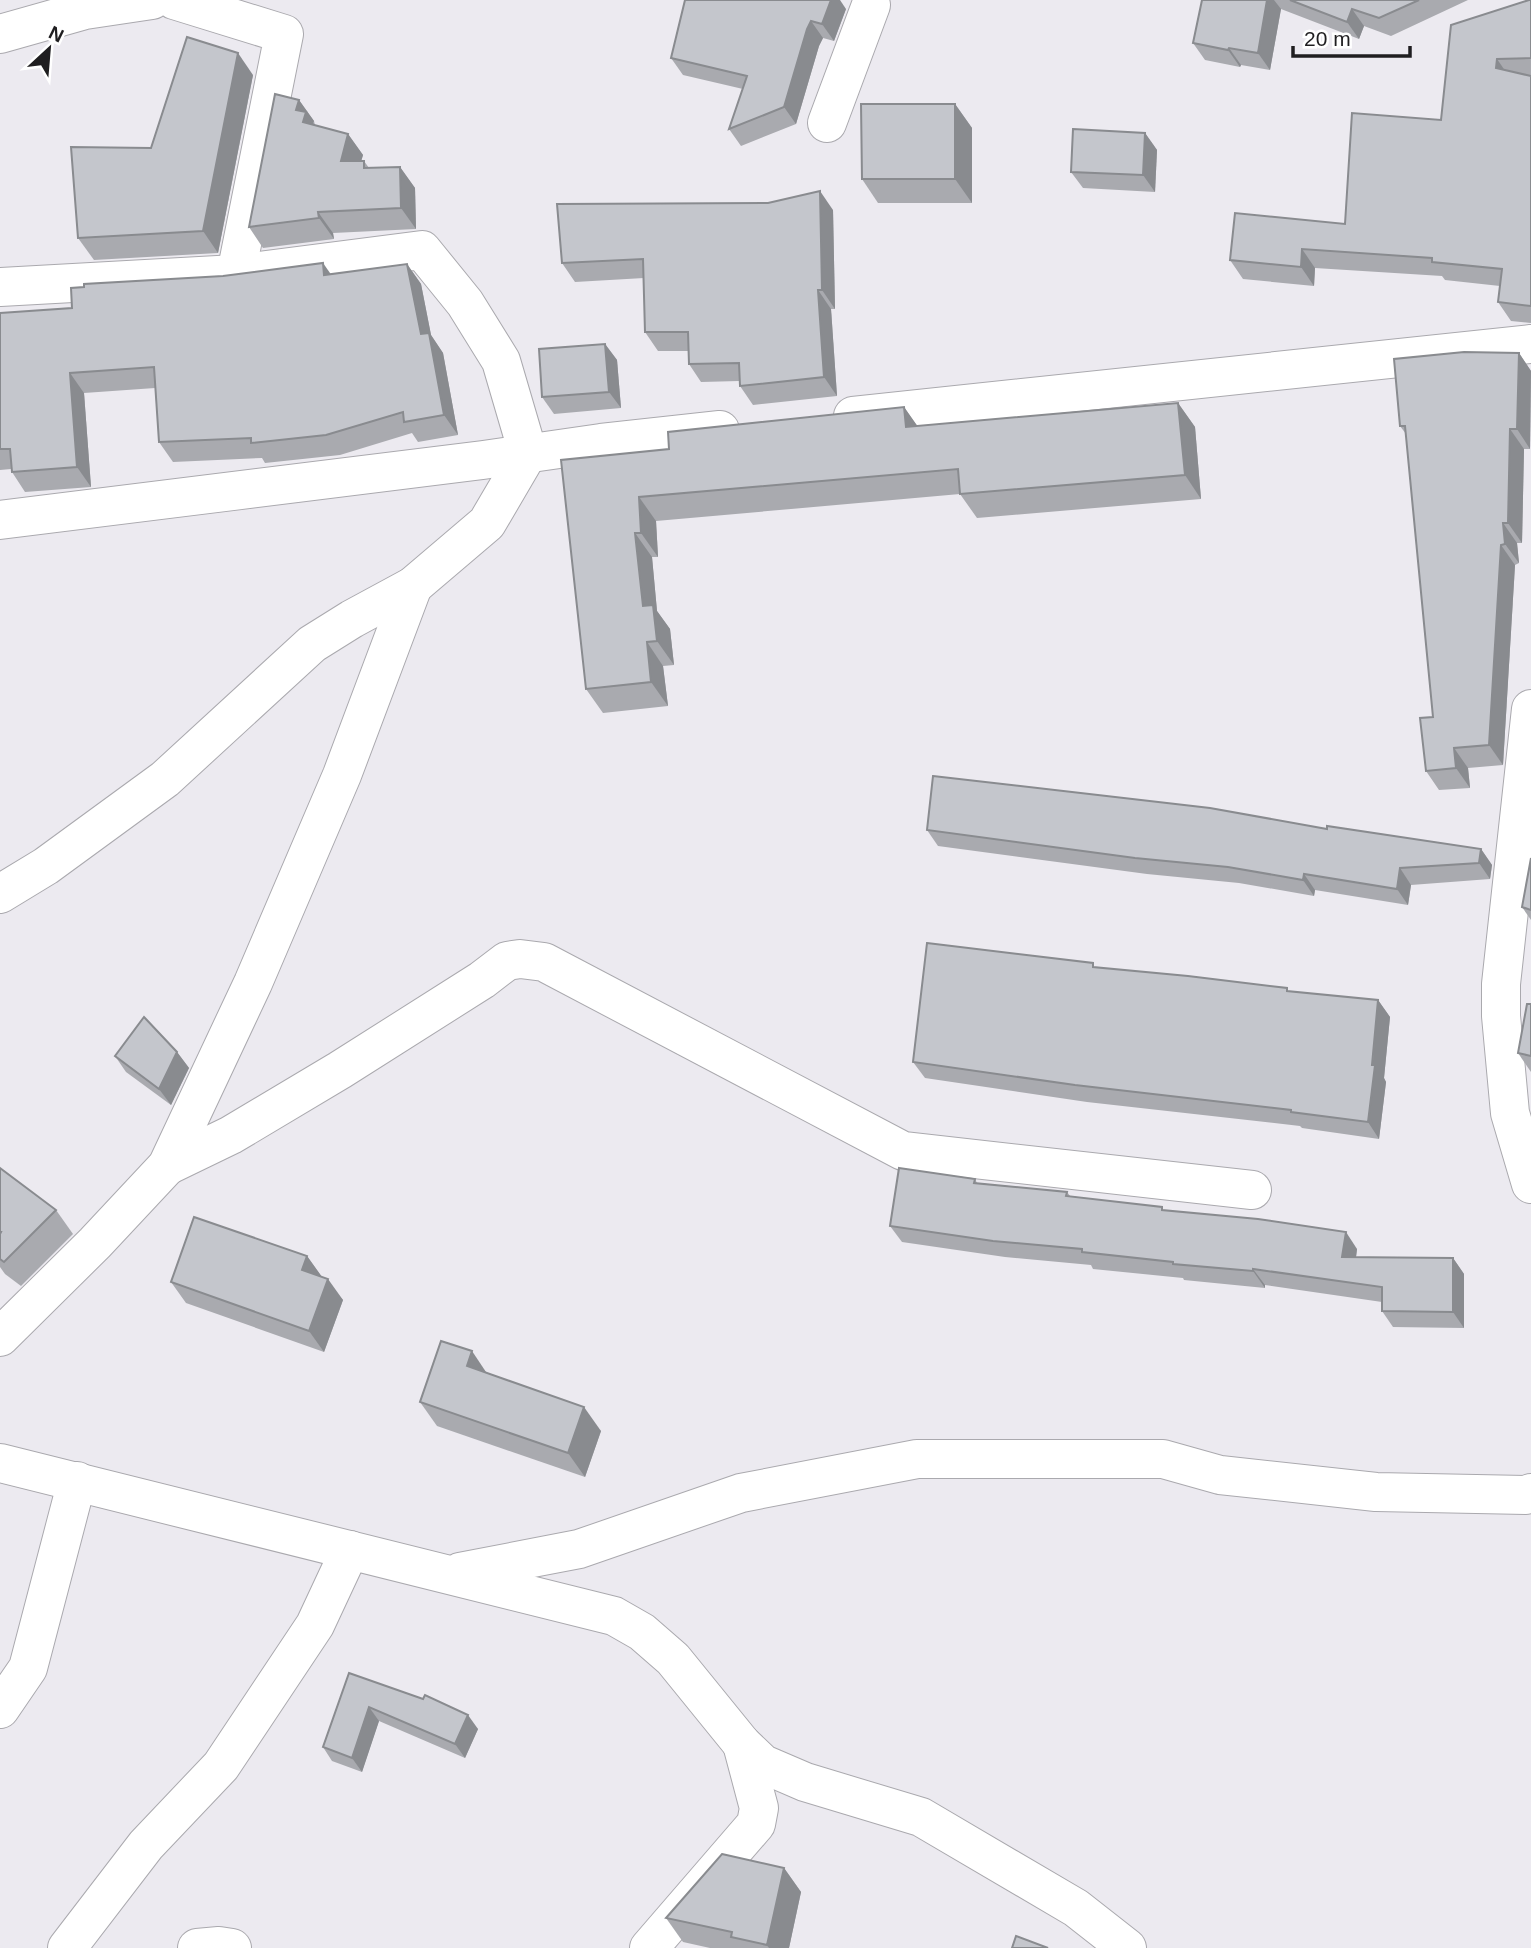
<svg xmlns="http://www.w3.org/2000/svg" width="1531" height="1948" font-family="Helvetica,sans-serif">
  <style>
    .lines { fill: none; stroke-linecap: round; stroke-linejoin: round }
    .minor-casing { stroke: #aaa9ae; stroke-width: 40 }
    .minor { stroke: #fff; stroke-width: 38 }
    .wall { fill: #a9aaaf }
    .shaded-wall { fill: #898b8f }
    .building { fill: #c4c6cc; stroke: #898b8f; stroke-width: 2 }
  </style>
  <rect width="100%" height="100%" fill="#eceaf0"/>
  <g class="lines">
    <defs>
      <g id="minor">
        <polyline points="174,0 284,34 236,274"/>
        <polyline points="0,34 85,10 152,0"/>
        <polyline points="827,123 871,5"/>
        <polyline points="0,287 236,274 422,250 465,303 501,361 528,453 487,523 413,586 352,619 312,644 165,779 46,866 0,894"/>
        <polyline points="853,416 1531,344"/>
        <polyline points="0,520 483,460 601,443 720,430"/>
        <polyline points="1531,709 1501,984 1501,1016 1510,1113 1531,1184"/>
        <polyline points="167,1166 231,1135 340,1070 482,980 507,961 520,959 544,962 903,1151 1252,1190"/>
        <polyline points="0,1337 95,1243 167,1166 253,983 342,775 413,586"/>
        <polyline points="0,1463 614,1616 642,1632 673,1659 742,1744 763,1764 805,1782 921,1817 1076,1908 1127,1948"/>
        <polyline points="460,1572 579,1549 741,1493 917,1459 1163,1459 1220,1475 1376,1492 1526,1495 1531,1493"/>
        <polyline points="0,1709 28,1668 77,1481"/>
        <polyline points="67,1948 146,1845 221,1766 315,1625 350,1550"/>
        <polyline points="197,1948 219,1946 232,1948"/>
        <polyline points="649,1948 756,1824 759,1808 742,1744"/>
      </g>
    </defs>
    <!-- minor casing -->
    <use href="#minor" class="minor-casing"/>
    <!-- minor -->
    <use href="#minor" class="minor"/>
  </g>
  <!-- wall -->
  <g class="wall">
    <polygon points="1202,0 1468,0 1391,36 1364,26 1359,39 1281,9 1270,70 1241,65 1240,67 1205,60 1193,43"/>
    <polygon points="1531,0 1531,323 1511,321 1498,302 1500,286 1445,280 1442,276 1315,268 1314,286 1243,279 1230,260 1345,224 1441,120"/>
    <polygon points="846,9 834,41 823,38 819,46 796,124 741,146 729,129 743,89 683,75 671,58"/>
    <polygon points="253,75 218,253 94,260 78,238 151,148"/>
    <polygon points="299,100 314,121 315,125 348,134 363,155 361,161 364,161 369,168 400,167 415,188 416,229 333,233 334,239 263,248 249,227"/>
    <polygon points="955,104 972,128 972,203 878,203 862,179"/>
    <polygon points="1145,133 1157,150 1155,192 1083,188 1071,172"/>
    <polygon points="833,210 835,309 831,309 837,396 753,405 740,386 739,381 701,382 689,364 688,351 658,351 645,332 644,278 575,282 562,263"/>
    <polygon points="407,264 421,284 431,335 443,353 458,435 418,442 412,433 340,455 265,463 262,458 173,462 159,442 155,388 84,393 91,487 25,492 12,472 11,469 0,470 0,313 72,308"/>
    <polygon points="605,344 617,360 621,408 554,414 542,397"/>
    <polygon points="1519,353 1531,371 1530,449 1524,449 1522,543 1517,543 1519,563 1515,565 1503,765 1468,768 1470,788 1439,790 1426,771 1433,717 1406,434 1400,426"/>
    <polygon points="1178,403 1195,427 1201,499 977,518 960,494 656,521 658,557 652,557 657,611 670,629 674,665 663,666 668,706 603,713 586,689 561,460 669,449 904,407 917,426"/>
    <polygon points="1327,829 1481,849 1492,865 1490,879 1411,885 1408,905 1315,890 1314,896 1239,883 1147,874 938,846 927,830"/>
    <polygon points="1531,858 1531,920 1522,907"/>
    <polygon points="1097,967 1289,991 1378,1000 1390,1017 1384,1078 1386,1082 1379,1139 1302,1128 1300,1126 1087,1102 925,1078 913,1062"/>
    <polygon points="1531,1004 1531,1072 1518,1053"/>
    <polygon points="177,1052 189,1068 171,1105 126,1072 115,1056"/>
    <polygon points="0,1168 56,1210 73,1234 21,1286 5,1274 0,1267"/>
    <polygon points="975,1179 977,1183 1067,1192 1070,1196 1165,1210 1357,1249 1356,1257 1453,1258 1464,1274 1464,1328 1393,1327 1382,1311 1382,1302 1265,1285 1265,1288 1184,1280 1183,1278 1093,1269 1091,1265 1005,1257 902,1242 890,1226"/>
    <polygon points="307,1256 322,1277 343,1300 324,1352 186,1303 171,1282"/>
    <polygon points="487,1373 601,1431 585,1477 437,1426 420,1402"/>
    <polygon points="349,1673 423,1699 478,1729 465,1758 379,1721 362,1772 332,1761 323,1747"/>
    <polygon points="784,1868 801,1892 789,1948 710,1948 683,1942 666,1918"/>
  </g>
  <!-- shaded-wall -->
  <g class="shaded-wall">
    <polygon points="831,0 840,0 846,9 834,41 822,24"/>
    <polygon points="1267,0 1274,0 1281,9 1270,70 1258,53"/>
    <polygon points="1352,9 1364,26 1359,39 1347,22"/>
    <polygon points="811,21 823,38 819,46 796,124 784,107 807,29"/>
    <polygon points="1229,48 1241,65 1240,67 1228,50"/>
    <polygon points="238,53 253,75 218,253 203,231"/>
    <polygon points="1497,59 1510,78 1496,68"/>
    <polygon points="299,100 314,121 313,123 320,133 303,122 296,110"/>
    <polygon points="955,104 972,128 972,203 955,179"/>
    <polygon points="1145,133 1157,150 1155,192 1143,175"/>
    <polygon points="348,134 363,155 355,182 341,161"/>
    <polygon points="400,167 415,188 416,229 401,208"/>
    <polygon points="820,191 833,210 835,309 822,290"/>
    <polygon points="318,212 333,233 334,239 319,218"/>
    <polygon points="1302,249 1315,268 1314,286 1301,267"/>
    <polygon points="323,263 337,283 324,275"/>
    <polygon points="407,264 421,284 431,335 443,353 458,435 444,415 421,334"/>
    <polygon points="818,290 831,309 837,396 824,377"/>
    <polygon points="605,344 617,360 621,408 609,392"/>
    <polygon points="1519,353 1531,371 1530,449 1517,429"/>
    <polygon points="70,373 84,393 91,487 77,467"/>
    <polygon points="1178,403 1195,427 1201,499 1185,475"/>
    <polygon points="904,407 921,431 906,427"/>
    <polygon points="1510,429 1524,449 1522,543 1508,523"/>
    <polygon points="639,497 656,521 658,557 641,533"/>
    <polygon points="1503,523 1517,543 1519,563 1505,544"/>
    <polygon points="635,533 652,557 657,611 670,629 674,665 657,641 643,606"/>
    <polygon points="1501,545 1515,565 1503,765 1489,745"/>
    <polygon points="647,642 663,666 668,706 651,682"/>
    <polygon points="1454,748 1468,768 1470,788 1456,768"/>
    <polygon points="1481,849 1492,865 1490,879 1479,863"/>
    <polygon points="1400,868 1411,885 1408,905 1397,889"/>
    <polygon points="1304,874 1315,890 1314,896 1303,880"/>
    <polygon points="1378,1000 1390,1017 1384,1078 1386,1082 1379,1139 1368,1122"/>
    <polygon points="177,1052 189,1068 171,1105 159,1089"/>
    <polygon points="1346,1232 1357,1249 1354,1273 1342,1257"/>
    <polygon points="307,1256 322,1277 302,1270"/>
    <polygon points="1453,1258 1464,1274 1464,1328 1453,1312"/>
    <polygon points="1253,1269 1265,1285 1265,1288 1253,1271"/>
    <polygon points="328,1279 343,1300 324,1352 309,1331"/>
    <polygon points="472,1351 488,1375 467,1366"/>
    <polygon points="584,1407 601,1431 585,1477 568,1453"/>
    <polygon points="369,1707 379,1721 362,1772 352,1758"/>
    <polygon points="468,1715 478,1729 465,1758 455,1744"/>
    <polygon points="784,1868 801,1892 789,1948 769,1948 767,1945"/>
  </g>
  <!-- building -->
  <g class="building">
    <polygon points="685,0 831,0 822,24 811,21 807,29 784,107 729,129 747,76 671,58"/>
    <polygon points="1202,0 1267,0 1258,53 1229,48 1228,50 1193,43"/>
    <polygon points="1290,0 1419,0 1379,18 1352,9 1347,22"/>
    <polygon points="1529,0 1531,0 1531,58 1497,59 1496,68 1531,76 1531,306 1498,302 1502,269 1432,262 1432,258 1302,249 1301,267 1230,260 1235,213 1345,224 1352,113 1441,120 1451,25"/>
    <polygon points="187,37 238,53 203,231 78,238 71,147 151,148"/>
    <polygon points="275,94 299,100 296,110 306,112 303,122 348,134 341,161 364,161 364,168 400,167 401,208 318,212 319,218 249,227"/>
    <polygon points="861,104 955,104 955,179 862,179"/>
    <polygon points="1073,129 1145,133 1143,175 1071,172"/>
    <polygon points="820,191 822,290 818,290 824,377 740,386 739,363 689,364 688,332 645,332 643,259 562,263 557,204 768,203"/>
    <polygon points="323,263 324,275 407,264 421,334 429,333 444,415 404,422 403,412 326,435 251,443 251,438 159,442 154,367 70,373 77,467 12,472 10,449 0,449 0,313 72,308 71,288 84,287 84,284 223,276"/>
    <polygon points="605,344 609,392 542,397 539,349"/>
    <polygon points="1464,352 1519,353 1517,429 1510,429 1508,523 1503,523 1505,544 1501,545 1489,745 1454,748 1456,768 1426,771 1420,718 1433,717 1405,426 1400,426 1394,359"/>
    <polygon points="1178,403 1185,475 960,494 958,469 639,497 641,533 635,533 643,606 653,605 657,641 647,642 651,682 586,689 561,460 669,449 668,432 904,407 906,427"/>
    <polygon points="933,776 1210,808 1327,829 1327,826 1481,849 1479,863 1400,868 1397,889 1304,874 1303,880 1228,867 1135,858 927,830"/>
    <polygon points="1531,858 1531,910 1522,907"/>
    <polygon points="927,943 1093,963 1093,967 1188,976 1287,988 1287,991 1378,1000 1372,1065 1375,1065 1368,1122 1291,1112 1291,1110 1075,1085 913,1062"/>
    <polygon points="1527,1004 1531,1004 1531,1056 1518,1053"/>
    <polygon points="144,1017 177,1052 159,1089 115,1056"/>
    <polygon points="0,1168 56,1210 4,1262 0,1259 0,1234 1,1232 0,1232"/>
    <polygon points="899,1168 975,1179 974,1183 1067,1192 1066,1196 1162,1207 1162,1210 1258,1219 1346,1232 1342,1257 1453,1258 1453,1312 1382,1311 1382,1287 1253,1269 1253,1271 1173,1264 1173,1262 1082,1252 1082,1249 993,1241 890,1226"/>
    <polygon points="194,1217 307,1256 302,1270 328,1279 309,1331 171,1282"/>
    <polygon points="441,1341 472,1351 467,1366 584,1407 568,1453 420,1402"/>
    <polygon points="349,1673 423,1699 425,1695 468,1715 455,1744 369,1707 352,1758 323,1747"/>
    <polygon points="722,1854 784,1868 767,1945 731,1937 732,1932 666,1918"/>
    <polygon points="1016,1936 1048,1948 1012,1948"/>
  </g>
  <!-- north arrow -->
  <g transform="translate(49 49) rotate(26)" stroke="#ffffff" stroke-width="5" paint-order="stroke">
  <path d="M0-5L12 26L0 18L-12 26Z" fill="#1f1e20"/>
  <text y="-10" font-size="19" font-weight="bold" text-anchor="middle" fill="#1f1e20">N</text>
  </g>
  <!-- scale -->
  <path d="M1293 46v10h117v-10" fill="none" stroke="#1f1e20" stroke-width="3.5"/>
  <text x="1304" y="46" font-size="21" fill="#1f1e20" stroke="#ffffff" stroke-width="5" paint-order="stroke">20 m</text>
</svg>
